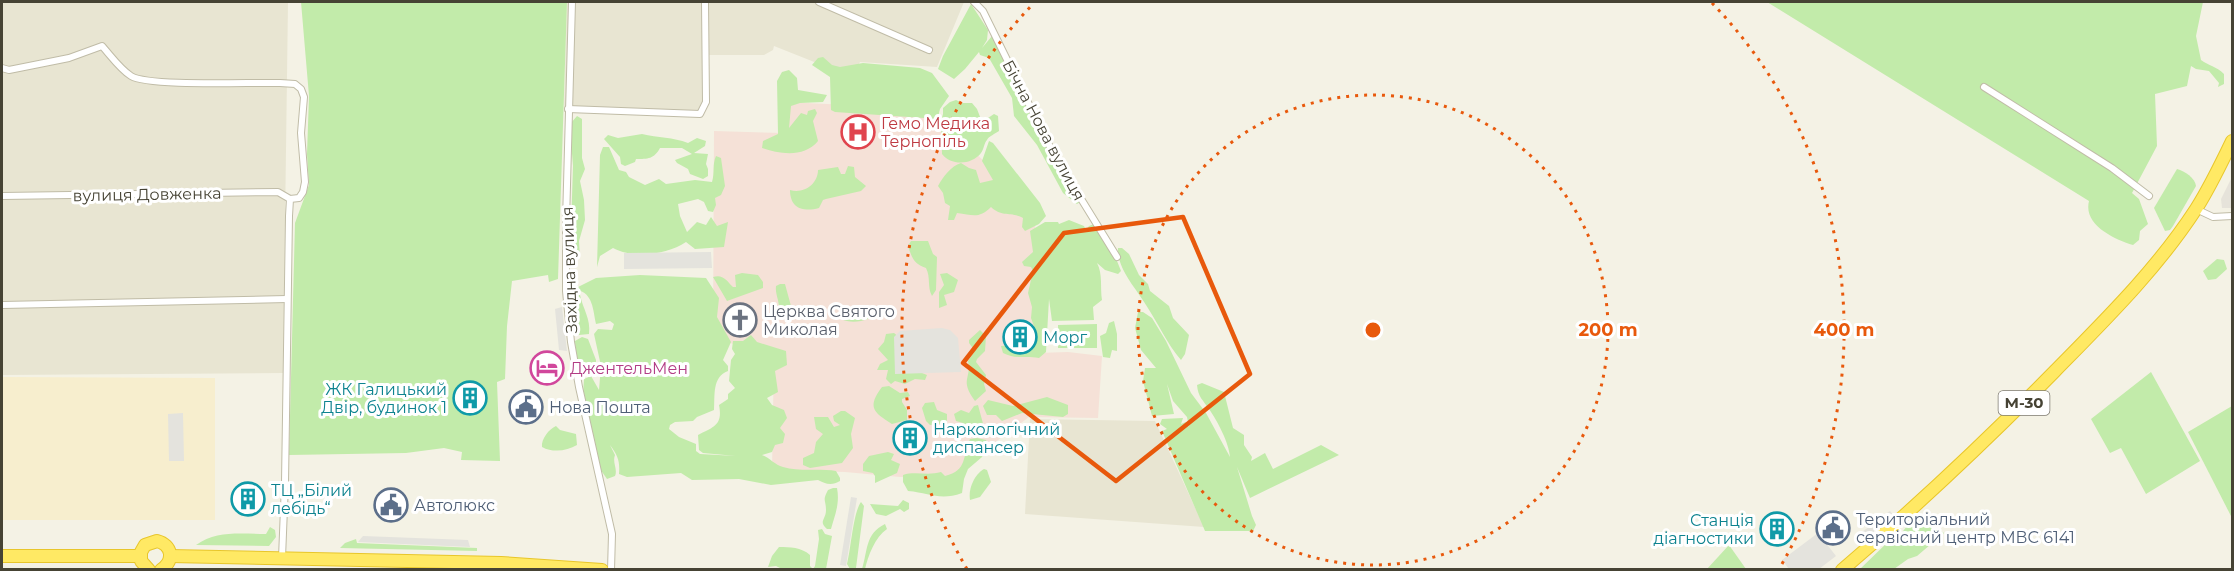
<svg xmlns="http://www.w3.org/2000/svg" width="2234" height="571" font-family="Montserrat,sans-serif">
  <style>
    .residential { fill: #e8e5d2 }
    .commercial { fill: #f7eece }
    .industrial { fill: #e6e3da }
    .medical { fill: #f5e1d7 }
    .green { fill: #c2ebaa }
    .parking { fill: #e4e3dd }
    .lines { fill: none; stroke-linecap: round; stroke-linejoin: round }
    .street-casing { stroke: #c0bca7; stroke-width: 8 }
    .highway-casing { stroke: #e8c62b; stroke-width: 14 }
    .street { stroke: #fff; stroke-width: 6 }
    .highway { stroke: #ffe964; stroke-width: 12 }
    .marked { fill: none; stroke: #e8590c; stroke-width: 4.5; stroke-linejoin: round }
    .ring { fill: none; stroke: #e8590c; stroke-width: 3; stroke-dasharray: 3 6 }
    .labels { text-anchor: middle; stroke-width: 6; stroke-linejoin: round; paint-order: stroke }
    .shield { fill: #fff; stroke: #7e7b71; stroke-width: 1.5 }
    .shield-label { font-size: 15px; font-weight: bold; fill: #464334 }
    .health-label { font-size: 16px; fill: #be3a42; stroke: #fff; text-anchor: start }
    .street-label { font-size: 16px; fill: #464334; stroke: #fff }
    .worship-label { font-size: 16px; fill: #5b616d; stroke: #fff; text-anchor: start }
    .culture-label { font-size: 16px; fill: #0d838f; stroke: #fff; text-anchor: start }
    .hotel-label { font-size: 16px; fill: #b23c85; stroke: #fff; text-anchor: start }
    .service-label { font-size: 16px; fill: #4e5e75; stroke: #fff; text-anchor: start }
    .centre { fill: #e8590c; stroke: #fff; stroke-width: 3 }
    .ring-label { font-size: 18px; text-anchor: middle; font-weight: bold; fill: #e8590c; stroke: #fff; stroke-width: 6; stroke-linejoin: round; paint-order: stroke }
  </style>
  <rect width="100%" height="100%" fill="#f4f2e5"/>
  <!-- residential -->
  <g class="residential">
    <polygon points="2,2 288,2 283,373 2,375"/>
    <polygon points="567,2 964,2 937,67 860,62 852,77 774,46 773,50 764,55 705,55 706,102 700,114 564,112"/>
    <polygon points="1030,419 1155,421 1204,527 1025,514"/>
  </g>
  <!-- commercial -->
  <polygon class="commercial" points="2,377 215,378 215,520 2,520"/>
  <!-- industrial -->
  <polygon class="industrial" points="2232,177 2232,208 2222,208 2221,199"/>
  <!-- medical -->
  <polygon class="medical" points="786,102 931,109 1004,181 1034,220 1040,254 1037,353 1068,352 1102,356 1098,418 1029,417 974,458 962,477 900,477 845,472 772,470 774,356 713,338 714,131 783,133"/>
  <!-- green -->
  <g class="green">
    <polygon points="301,2 567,2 558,279 549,282 548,275 512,281 507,326 505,379 497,382 500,461 461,460 462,452 444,448 406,453 289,455 295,223 309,185 307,154 309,96"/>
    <path d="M1767,2h436l-7,34 5,24c8,6 15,6 23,14v10l-6,3 1,-4 -10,-12 -13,-2 -5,-3 -4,20 -32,8 2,52 -25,47 7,6 9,25 -8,7 -1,9 -6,5c-19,-6 -50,-20 -44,-44z"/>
    <polygon points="971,4 988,30 987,40 982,48 992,36 1030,110 1040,135 1051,149 1080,202 1077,204 1063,193 1037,145 1014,116 1012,98 989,58 980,55 979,52 965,69 954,79 938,69 943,56"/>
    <polygon points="823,57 832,65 840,67 863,63 920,68 932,73 949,96 940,109 937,121 924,118 835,112 831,110 830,77 812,65 818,58"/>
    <path d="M789,70l8,8 1,12 29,5 -4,7 -23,1 -9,3 -2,22 12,-15 6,2 1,-4 7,-2 2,4 -4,8 5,20c-14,17 -38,13 -56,7l1,-7 15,-7 -1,-53 5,-9z"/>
    <path d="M956,100l7,3h9l5,6 5,13 12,-8 4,2 1,15c-4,3 -10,5 -12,9 -3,3 -3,9 -6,13 -9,12 -30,13 -39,1l-1,-33 2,-7v-6l7,-6z"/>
    <polygon points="577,116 582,119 582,158 585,169 580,181 584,200 585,220 579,241 580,257 574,263 570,259 573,166 570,128 571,123"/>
    <path d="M642,134c16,4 31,3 46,9l9,-5 9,3 -1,5 -11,7 14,1 -2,10 2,5v7l-5,3 -13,-5 -2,-5 -11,-6 -2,-3 17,-6 -10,-6h-22c-6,11 -12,11 -24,11l-1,3 -10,4 -4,-2 -1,-7 -16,-18 4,-4 10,3z"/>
    <path d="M989,141l4,2 47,60 6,13 -7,8 -14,7 -3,-4 1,-9c-13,-7 -20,0 -32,-11 -12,12 -18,8 -34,6l-3,7h-6l2,-14 -5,-3 -2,-10 -5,-7c5,-9 13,-20 23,-23l8,5 7,2 4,13 13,-3 -11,-19z"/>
    <path d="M603,147h6l10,23 7,2 3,5 16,8 14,-6 7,5 29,-4 17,2c3,-10 0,-17 4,-26l5,2 4,28 -4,9 -6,3 1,7 -3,7 -5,-1 -4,-9 -6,-3 -20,5 2,12 7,16 10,-10 9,3 5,-8 6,9 11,-4 -4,25 -29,2 -9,-7c-19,13 -53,17 -73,6l-13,8 -3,11 3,-112z"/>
    <path d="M848,166l6,1 1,10 11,9 -5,5 -35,8 -3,1 -4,8c-15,4 -29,1 -29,-18 14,4 28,-6 28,-20l20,-3 3,7h4z"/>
    <path d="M2177,169c8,2 18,9 19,17l-23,40 -3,4 -5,1 -11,-23z"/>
    <path d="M1069,220l15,6 2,4 3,-4 5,-2 19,27 8,20 -3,3 -13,-4 -8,-7c6,11 3,25 5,37l-9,7 1,13 -42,1 -3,-22 -3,53 -7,6c-15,-3 -22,2 -36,-5l-2,-7 30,-2 4,-15 -4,-11 1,-11 -4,-14 5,-22 -2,-4 -7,-1 -2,-4 11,-10 -3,-21 15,-9h13l1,2z"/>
    <path d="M911,241h17l5,13 4,3 -1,33 -4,6c-5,-9 -1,-18 -6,-28 -12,-4 -14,-10 -18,-22z"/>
    <path d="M1118,248h4l7,6 10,21 9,9 2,7 19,15 4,12 16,17 -4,19 -4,6c-14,-16 -23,-37 -35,-55 -10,-17 -29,-36 -28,-57z"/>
    <polygon points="2217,259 2224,260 2227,269 2216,279 2208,280 2203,271"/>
    <path d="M742,273l16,2 5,7v6l-36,13 -14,-24c10,-3 13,3 20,10h3l-1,-12z"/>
    <polygon points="947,273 958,280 954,292 944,295 947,305 939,308 939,292 944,285 940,274"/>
    <path d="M640,275l66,3 13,20 -2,19 14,25 -8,18 5,6v5c-16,6 -13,24 -14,39l-17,7 -4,4 -18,1 -5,3 -1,4 10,8 17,7v7l4,3 36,2 -33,-3 -4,-3 -1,-15c16,-8 25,-10 21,-30l9,-6v-5l7,-6 -6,-7 2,-21 4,-6 -3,-5 1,-8h10l8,-6 6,7 29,9 1,14 -12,6 3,21 -11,6 5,7 12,5 3,8 -7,10 5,6 -2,9 -8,2 -3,7 -10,3c8,3 13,10 21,12 16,5 36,1 53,4l4,7v3c-8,5 -15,3 -22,-1l-47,5 -32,-6 -47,1 -11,-7 -54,4 -8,-3c1,-13 -1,-18 -9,-29l5,10c-3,8 3,14 0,21l-8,3 -11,-16 -9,-39 2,-13 -6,-16 1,-16 7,-3 8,14 2,-24 -7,-32 4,-5 14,1 2,-6 -4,-3 -14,3c-3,-14 -3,-31 -19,-34l1,-3 18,-9z"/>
    <path d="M780,284h5l6,22 -2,6 -6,1 -4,-5c0,-9 -4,-14 -3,-22z"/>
    <path d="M574,295h6c3,14 11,24 9,39l-10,1 -5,-4 -4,-33z"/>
    <path d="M846,307h17l5,2 2,5 -2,5c-8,3 -19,4 -27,0l-2,-5 2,-5z"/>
    <path d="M1138,312h5l9,6 14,23 25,52 15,20 24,44c-1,-14 -12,-35 -21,-48 -6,-9 -11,-12 -12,-24l5,-2 22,9 9,36 11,7v10l8,12 -1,4 14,-8 8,16 48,-24 18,10 -89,43 -13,-31 15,49 4,9 -3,6h-48l-43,-100 5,-2 -7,-5 2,-5 21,-1 -2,6 5,-2 3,5 -2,-10 -14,-16 -6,-17 7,30 -22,2 -9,-35 2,-13h11l-15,-18 -6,-22z"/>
    <polygon points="1114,321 1117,334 1117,351 1112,350 1110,358 1103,357 1100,336 1106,333 1109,323"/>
    <polygon points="1097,324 1097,348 1058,348 1058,325"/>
    <path d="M980,330l6,6 -1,15 -8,8 -1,3 10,13 -2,9 2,7 -11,10c-16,-22 -3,-22 -7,-40l7,-10 -6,-8v-3z"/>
    <polygon points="894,333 900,338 922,373 927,375 925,380 915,379 905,384 895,381 891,384 886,379 888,370 877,370 880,364 888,360 878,349 884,342 886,334"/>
    <polygon points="582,337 588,339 596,360 596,363 589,367 587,375 580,372 576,360 575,341"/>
    <polygon points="2151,372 2200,461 2146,494 2121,448 2110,453 2091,419"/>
    <path d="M889,386l11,7 8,-1 2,4 -8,3v3l5,8v10l-15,4c-19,-12 -25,-17 -10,-37z"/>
    <polygon points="1047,397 1068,405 1068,414 1063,417 1022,413 1002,421 996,415 987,415 983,406 988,400 1013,406"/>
    <polygon points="934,402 937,410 947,414 947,423 930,425 926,421 922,408 925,403"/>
    <polygon points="978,405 985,431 976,435 965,428 963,423 956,421 954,414 961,410 969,413 974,406"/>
    <polygon points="2232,406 2232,518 2188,432"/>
    <polygon points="841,411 845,411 855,418 851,434 853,448 842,463 810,468 803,465 803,458 814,453 816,442 823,434 816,429 814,417 828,417 834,427 840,425 834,421 833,416"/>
    <path d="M556,426l4,4 16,4 1,11c-10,6 -24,8 -35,2 -1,-8 7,-18 14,-21z"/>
    <path d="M977,438l9,2 2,4 -6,13 -14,12 -4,10 -2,14c-22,8 -32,0 -54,-2l-5,-9v-7c12,-4 25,1 38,-3l4,4c23,-6 17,-19 25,-37z"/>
    <polygon points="888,452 894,454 891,460 900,464 897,473 875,483 875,476 873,473 863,471 863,464 869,456"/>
    <path d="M984,469l3,1 4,12 -11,15 -10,3c-2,-12 5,-26 14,-31z"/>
    <path d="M833,488h4c3,15 -2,27 -6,41h-4c-9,-8 -1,-9 -1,-19 0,-10 -4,-9 2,-20z"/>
    <polygon points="903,500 909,503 909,509 904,512 900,509 886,516 876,514 870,504 898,506"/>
    <path d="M861,502l3,4 -8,62 -6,1 -3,-5c4,-15 6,-51 14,-62z"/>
    <polygon points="1920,516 1931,516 1935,527 1944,533 1917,556 1908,559 1894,569 1860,569 1890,540 1900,535 1907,526"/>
    <path d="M885,524l2,5c-12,8 -19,27 -22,40h-3c6,-19 3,-35 23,-45z"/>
    <path d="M270,527l5,3 1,7 -7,9 -73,-1c21,-15 45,-11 70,-11z"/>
    <path d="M822,529l3,5 7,2 -6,33h-44l-6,-3 -8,1 4,-11 7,-9c11,0 22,0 31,8v11l3,3 2,-3 4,-27 -1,-9z"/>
    <polygon points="356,539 357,543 477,548 477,551 340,548 345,543"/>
    <polygon points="1729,545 1746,569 1707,569"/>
  </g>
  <!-- parking -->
  <g class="parking">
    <polygon points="711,252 712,268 624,269 624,253"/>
    <polygon points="562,307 567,351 559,350 555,309"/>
    <polygon points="942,328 950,330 958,338 961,372 895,374 894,337 900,331"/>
    <polygon points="183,413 184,461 169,461 168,414"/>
    <polygon points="851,497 857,498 846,566 840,565"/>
    <polygon points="1890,511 1894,516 1866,538 1862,532"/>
    <polygon points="1818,533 1836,556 1819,569 1789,569 1782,560"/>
    <polygon points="363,536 468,540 470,547 358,542"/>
  </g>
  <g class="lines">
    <defs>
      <g id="street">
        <polyline points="572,2 566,221 566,291 571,342 579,387 612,534 611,570"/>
        <polyline points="819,2 929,50"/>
        <polyline points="974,2 983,11 1054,155 1117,257"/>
        <path d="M2,68l7,2 60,-12 33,-12c9,10 18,23 29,30 18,11 122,6 149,7l15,1 6,5 3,8 -3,36 4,49 -2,10 -4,6 -9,1 -1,17 -4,267 -3,75"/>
        <polyline points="1984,87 2112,168 2149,196"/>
        <polyline points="568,109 700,114 706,102 705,2"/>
        <polyline points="2,196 278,192 290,199"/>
        <polyline points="2196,209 2213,217 2232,216"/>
        <polyline points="2,305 287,299"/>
      </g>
      <g id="highway">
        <polyline points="2,556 140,556"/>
        <polyline points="170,556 501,563 602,570"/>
        <path d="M149,570l-8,-9v-9l4,-7 12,-4c15,4 18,19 4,29"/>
        <path d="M1842,570c74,-63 145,-130 213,-199 50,-51 102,-102 141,-162 14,-22 25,-45 36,-68"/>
      </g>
    </defs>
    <!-- street casing -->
    <use href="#street" class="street-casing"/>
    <!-- highway casing -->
    <use href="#highway" class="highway-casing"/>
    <!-- street -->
    <use href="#street" class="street"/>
    <!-- highway -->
    <use href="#highway" class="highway"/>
  </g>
  <!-- marked area -->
  <path class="marked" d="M1183,217l67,157 -134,107 -153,-118 101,-130z"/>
  <!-- distance rings -->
  <g class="ring">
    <circle cx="1373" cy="330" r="235"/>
    <path d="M967 569A471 471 0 0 1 1034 3M1712 3A471 471 0 0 1 1779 569"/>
  </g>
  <!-- icons -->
  <defs>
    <symbol id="hospital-ring" viewBox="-11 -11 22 22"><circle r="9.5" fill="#fff" stroke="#e0444e" stroke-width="1.5"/><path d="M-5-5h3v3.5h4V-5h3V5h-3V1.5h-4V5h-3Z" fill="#e0444e"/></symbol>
    <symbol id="church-ring" viewBox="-11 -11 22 22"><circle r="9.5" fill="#fff" stroke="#6b7280" stroke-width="1.5"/><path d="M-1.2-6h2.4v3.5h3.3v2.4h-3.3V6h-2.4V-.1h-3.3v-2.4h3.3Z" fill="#6b7280"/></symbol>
    <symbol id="building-ring" viewBox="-11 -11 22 22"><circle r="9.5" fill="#fff" stroke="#0f9aa8" stroke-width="1.5"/><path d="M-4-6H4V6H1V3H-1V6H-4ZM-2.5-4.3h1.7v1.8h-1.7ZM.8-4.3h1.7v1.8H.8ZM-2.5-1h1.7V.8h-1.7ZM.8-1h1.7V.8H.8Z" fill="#0f9aa8"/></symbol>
    <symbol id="hotel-ring" viewBox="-11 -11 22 22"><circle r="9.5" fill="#fff" stroke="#d1479c" stroke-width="1.5"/><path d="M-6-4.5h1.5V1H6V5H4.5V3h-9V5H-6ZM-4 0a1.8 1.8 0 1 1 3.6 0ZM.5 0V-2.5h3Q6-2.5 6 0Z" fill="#d1479c"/></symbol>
    <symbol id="civic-ring" viewBox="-11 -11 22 22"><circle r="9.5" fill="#fff" stroke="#5c6f8a" stroke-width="1.5"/><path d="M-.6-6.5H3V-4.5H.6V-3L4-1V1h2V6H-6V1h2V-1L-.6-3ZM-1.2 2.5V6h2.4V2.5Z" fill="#5c6f8a"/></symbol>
  </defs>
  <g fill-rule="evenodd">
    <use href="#hospital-ring" x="839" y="113" width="38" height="38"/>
    <use href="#church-ring" x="721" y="301" width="38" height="38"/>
    <use href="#building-ring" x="1001" y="318" width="38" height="38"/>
    <use href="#hotel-ring" x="528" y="349" width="38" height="38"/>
    <use href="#building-ring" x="451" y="379" width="38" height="38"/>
    <use href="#civic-ring" x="507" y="388" width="38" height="38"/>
    <use href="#building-ring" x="891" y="419" width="38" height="38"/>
    <use href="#building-ring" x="229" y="480" width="38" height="38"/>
    <use href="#civic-ring" x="372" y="486" width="38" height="38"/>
    <use href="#civic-ring" x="1814" y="509" width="38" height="38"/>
    <use href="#building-ring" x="1758" y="510" width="38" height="38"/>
  </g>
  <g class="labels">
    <!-- shield labels -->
    <rect class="shield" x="1998.5" y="391" width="51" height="24" rx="4.5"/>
    <g class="shield-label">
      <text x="2024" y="408">М-30</text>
    </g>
    <!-- health labels -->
    <g class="health-label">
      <text x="881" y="129">Гемо Медика<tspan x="881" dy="18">Тернопіль</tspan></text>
    </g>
    <!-- street labels -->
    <g class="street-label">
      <text transform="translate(1044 130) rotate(62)" y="6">Бічна Нова вулиця</text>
      <text transform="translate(147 194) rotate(-1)" y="6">вулиця Довженка</text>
      <text transform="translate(569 270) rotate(-92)" y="6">Західна вулиця</text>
    </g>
    <!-- worship labels -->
    <g class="worship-label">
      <text x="763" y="317">Церква Святого<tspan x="763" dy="18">Миколая</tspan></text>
    </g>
    <!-- culture labels -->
    <g class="culture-label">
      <text x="1043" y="343">Морг</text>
      <text x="447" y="395" text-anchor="end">ЖК Галицький<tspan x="447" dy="18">Двір, будинок 1</tspan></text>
      <text x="933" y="435">Наркологічний<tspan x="933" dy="18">диспансер</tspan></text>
      <text x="271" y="496">ТЦ „Білий<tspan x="271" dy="18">лебідь“</tspan></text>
      <text x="1754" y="526" text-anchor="end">Станція<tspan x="1754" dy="18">діагностики</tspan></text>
    </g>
    <!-- hotel labels -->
    <g class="hotel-label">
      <text x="570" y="374">ДжентельМен</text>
    </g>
    <!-- service labels -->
    <g class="service-label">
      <text x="549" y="413">Нова Пошта</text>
      <text x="414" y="511">Автолюкс</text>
      <text x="1856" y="525">Територіальний<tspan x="1856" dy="18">сервісний центр МВС 6141</tspan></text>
    </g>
  </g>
  <circle cx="1373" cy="330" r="9" class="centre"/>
  <g class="ring-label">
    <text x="1608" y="336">200 m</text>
    <text x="1844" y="336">400 m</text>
  </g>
  <!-- border -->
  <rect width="2234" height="571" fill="none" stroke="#464334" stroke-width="6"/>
</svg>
